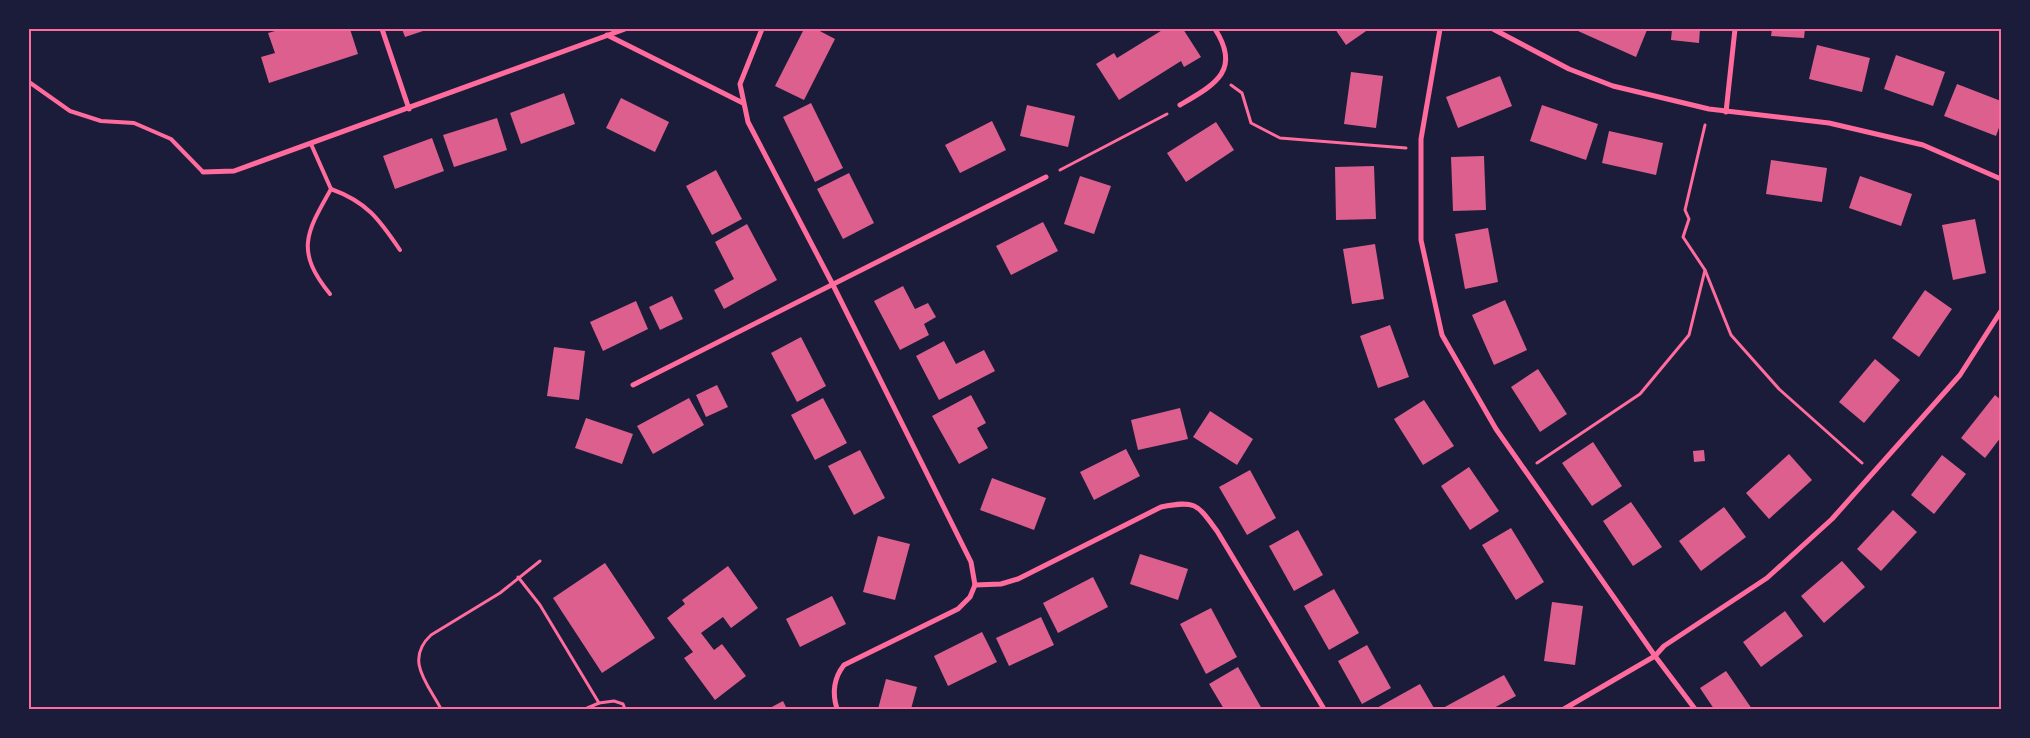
<svg xmlns="http://www.w3.org/2000/svg" width="2030" height="738" font-family="'Noto Serif',serif">
  <style>
    .building { fill: #dd5f8e }
    .lines { fill: none; stroke-linecap: round; stroke-linejoin: round }
    .path { stroke: #ff6b9d; stroke-width: 3 }
    .service { stroke: #ff6b9d; stroke-width: 4 }
    .minor { stroke: #ff6b9d; stroke-width: 5 }
    .neatline { fill: none; stroke: #ff6b9d; stroke-width: 2 }
  </style>
  <rect width="100%" height="100%" fill="#1b1b3a"/>
  <!-- building -->
  <g class="building">
    <polygon points="282,29 350,29 358,54 269,83 261,57 275,53 268,33"/>
    <polygon points="402,29 429,29 405,37"/>
    <polygon points="804,29 816,29 835,39 804,100 775,86"/>
    <polygon points="1164,29 1183,29 1201,57 1184,67 1181,61 1119,100 1096,64 1114,53 1117,58"/>
    <polygon points="1335,29 1369,29 1346,45"/>
    <polygon points="1579,29 1643,29 1647,30 1636,57 1578,31"/>
    <polygon points="1672,29 1700,29 1699,43 1671,40"/>
    <polygon points="1772,29 1805,29 1804,38 1771,36"/>
    <polygon points="1817,45 1870,58 1862,92 1809,79"/>
    <polygon points="1896,55 1945,72 1933,106 1884,89"/>
    <polygon points="1351,72 1383,76 1376,128 1344,124"/>
    <polygon points="1500,76 1512,106 1458,128 1446,97"/>
    <polygon points="1957,84 2001,101 2001,122 1996,136 1944,116"/>
    <polygon points="564,93 575,124 521,144 510,113"/>
    <polygon points="621,98 669,122 655,152 606,128"/>
    <polygon points="811,103 843,168 815,182 783,117"/>
    <polygon points="1027,105 1075,116 1068,147 1020,136"/>
    <polygon points="1542,105 1598,124 1586,160 1530,141"/>
    <polygon points="497,118 507,150 454,167 443,135"/>
    <polygon points="992,121 1006,150 960,173 945,145"/>
    <polygon points="1216,122 1234,150 1186,182 1167,153"/>
    <polygon points="1609,131 1663,143 1656,175 1602,163"/>
    <polygon points="432,138 444,171 395,189 383,156"/>
    <polygon points="1484,156 1486,210 1453,211 1451,157"/>
    <polygon points="1771,160 1827,168 1822,202 1766,194"/>
    <polygon points="1374,166 1376,219 1336,220 1335,167"/>
    <polygon points="716,170 742,219 712,235 686,186"/>
    <polygon points="849,173 874,223 843,239 817,189"/>
    <polygon points="1080,176 1111,186 1094,234 1064,224"/>
    <polygon points="1860,176 1912,194 1901,226 1849,208"/>
    <polygon points="1975,219 1986,273 1953,280 1942,225"/>
    <polygon points="1043,222 1058,251 1011,275 996,246"/>
    <polygon points="747,224 777,280 724,309 714,290 734,279 715,242"/>
    <polygon points="1488,228 1498,282 1465,289 1455,234"/>
    <polygon points="1375,244 1384,299 1352,304 1343,249"/>
    <polygon points="903,286 915,309 928,303 936,317 924,324 929,335 900,350 874,301"/>
    <polygon points="1925,290 1952,309 1919,357 1892,338"/>
    <polygon points="672,296 683,319 660,330 649,307"/>
    <polygon points="1505,300 1527,350 1494,365 1472,315"/>
    <polygon points="636,301 648,329 603,351 590,322"/>
    <polygon points="1390,325 1409,377 1378,388 1360,336"/>
    <polygon points="801,337 826,386 797,402 771,353"/>
    <polygon points="944,341 956,364 984,350 995,371 939,400 916,356"/>
    <polygon points="554,347 585,351 579,400 547,396"/>
    <polygon points="1875,359 1900,380 1864,423 1839,402"/>
    <polygon points="1538,369 1567,414 1540,432 1511,387"/>
    <polygon points="717,385 728,407 706,417 696,395"/>
    <polygon points="971,395 986,423 977,428 988,448 959,464 932,416"/>
    <polygon points="1995,395 2001,400 2001,437 1985,458 1961,438"/>
    <polygon points="689,398 704,425 653,454 637,426"/>
    <polygon points="823,398 847,443 815,460 791,415"/>
    <polygon points="1424,400 1454,446 1423,465 1394,419"/>
    <polygon points="1180,408 1188,439 1138,450 1131,420"/>
    <polygon points="1210,411 1253,439 1237,465 1193,437"/>
    <polygon points="586,418 633,434 622,464 575,448"/>
    <polygon points="1593,442 1622,486 1592,506 1562,463"/>
    <polygon points="1126,449 1140,476 1094,500 1080,472"/>
    <polygon points="860,450 885,498 854,515 828,466"/>
    <polygon points="1704,450 1705,461 1694,462 1693,451"/>
    <polygon points="1789,454 1812,480 1769,519 1746,493"/>
    <polygon points="1942,455 1966,474 1934,514 1911,495"/>
    <polygon points="1469,467 1499,511 1470,530 1441,486"/>
    <polygon points="1250,470 1276,518 1247,535 1219,487"/>
    <polygon points="992,478 1046,498 1034,530 980,510"/>
    <polygon points="1631,502 1662,547 1633,566 1603,521"/>
    <polygon points="1724,507 1746,537 1701,571 1679,541"/>
    <polygon points="1893,510 1917,532 1881,571 1857,549"/>
    <polygon points="1511,528 1544,582 1516,600 1482,545"/>
    <polygon points="1298,530 1323,575 1294,591 1269,546"/>
    <polygon points="878,536 910,544 895,600 863,592"/>
    <polygon points="1140,554 1188,569 1178,600 1130,584"/>
    <polygon points="1842,561 1865,587 1824,623 1801,596"/>
    <polygon points="605,563 655,638 602,673 553,598"/>
    <polygon points="728,566 758,608 731,628 723,617 701,633 714,650 722,644 746,676 715,700 684,658 693,652 667,618 685,604 682,600"/>
    <polygon points="1093,577 1108,607 1058,633 1043,603"/>
    <polygon points="1334,589 1359,633 1329,650 1304,606"/>
    <polygon points="832,596 846,624 800,647 786,619"/>
    <polygon points="1552,602 1583,606 1575,665 1544,661"/>
    <polygon points="1211,608 1237,657 1206,674 1180,624"/>
    <polygon points="1785,611 1803,636 1761,667 1743,642"/>
    <polygon points="1041,617 1054,645 1009,666 996,638"/>
    <polygon points="982,632 997,662 948,686 934,656"/>
    <polygon points="1367,645 1391,688 1362,704 1338,661"/>
    <polygon points="1238,667 1262,709 1224,709 1209,684"/>
    <polygon points="1726,671 1752,709 1714,709 1700,688"/>
    <polygon points="1504,675 1516,696 1492,709 1441,709"/>
    <polygon points="886,679 917,687 911,709 878,709"/>
    <polygon points="1420,684 1434,708 1432,709 1375,709"/>
    <polygon points="783,701 787,709 768,709"/>
  </g>
  <g class="lines">
    <!-- path -->
    <g class="path">
      <polyline points="1231,85 1242,93 1251,123 1280,138 1406,148"/>
      <polyline points="1060,170 1167,114"/>
      <polyline points="1705,270 1731,335 1779,389 1862,463"/>
      <polyline points="1537,463 1640,394 1689,335 1705,270 1683,237 1689,219 1685,210 1705,125"/>
      <polyline points="518,577 540,605 599,703 585,709"/>
      <polyline points="599,703 614,701 623,704 625,709"/>
      <path d="M441,709c-13,-25 -37,-49 -10,-74l69,-42 40,-32"/>
    </g>
    <!-- service -->
    <g class="service">
      <polyline points="29,82 70,111 101,121 134,123 171,139 203,172"/>
      <path d="M311,144l20,45c-25,44 -36,62 -1,105"/>
      <path d="M331,189c36,13 48,30 69,61"/>
    </g>
    <!-- minor -->
    <g class="minor">
      <polyline points="382,29 409,109"/>
      <polyline points="762,29 740,84 748,122 833,285 971,562 975,585"/>
      <polyline points="1440,29 1421,139 1421,240 1442,335 1496,429 1655,656 1695,709"/>
      <polyline points="1493,29 1569,69 1613,86 1709,109 1829,123 1923,145 2001,179"/>
      <polyline points="607,35 743,103"/>
      <path d="M1180,105c34,-20 62,-34 35,-76"/>
      <polyline points="1726,112 1735,29"/>
      <polyline points="203,172 234,171 625,29"/>
      <polyline points="633,385 1046,177"/>
      <path d="M975,585l26,-1 17,-5 143,-72c35,-7 36,-3 56,24l107,178"/>
      <path d="M837,709c-5,-16 -4,-30 7,-44l114,-56 12,-12 5,-12"/>
      <polyline points="1564,709 1655,656 1664,646 1767,578 1832,519 1960,375 2001,311"/>
    </g>
  </g>
  <!-- border -->
  <rect width="2030" height="738" fill="none" stroke="#1b1b3a" stroke-width="60"/>
  <rect x="30" y="30" width="1970" height="678" class="neatline"/>
</svg>
